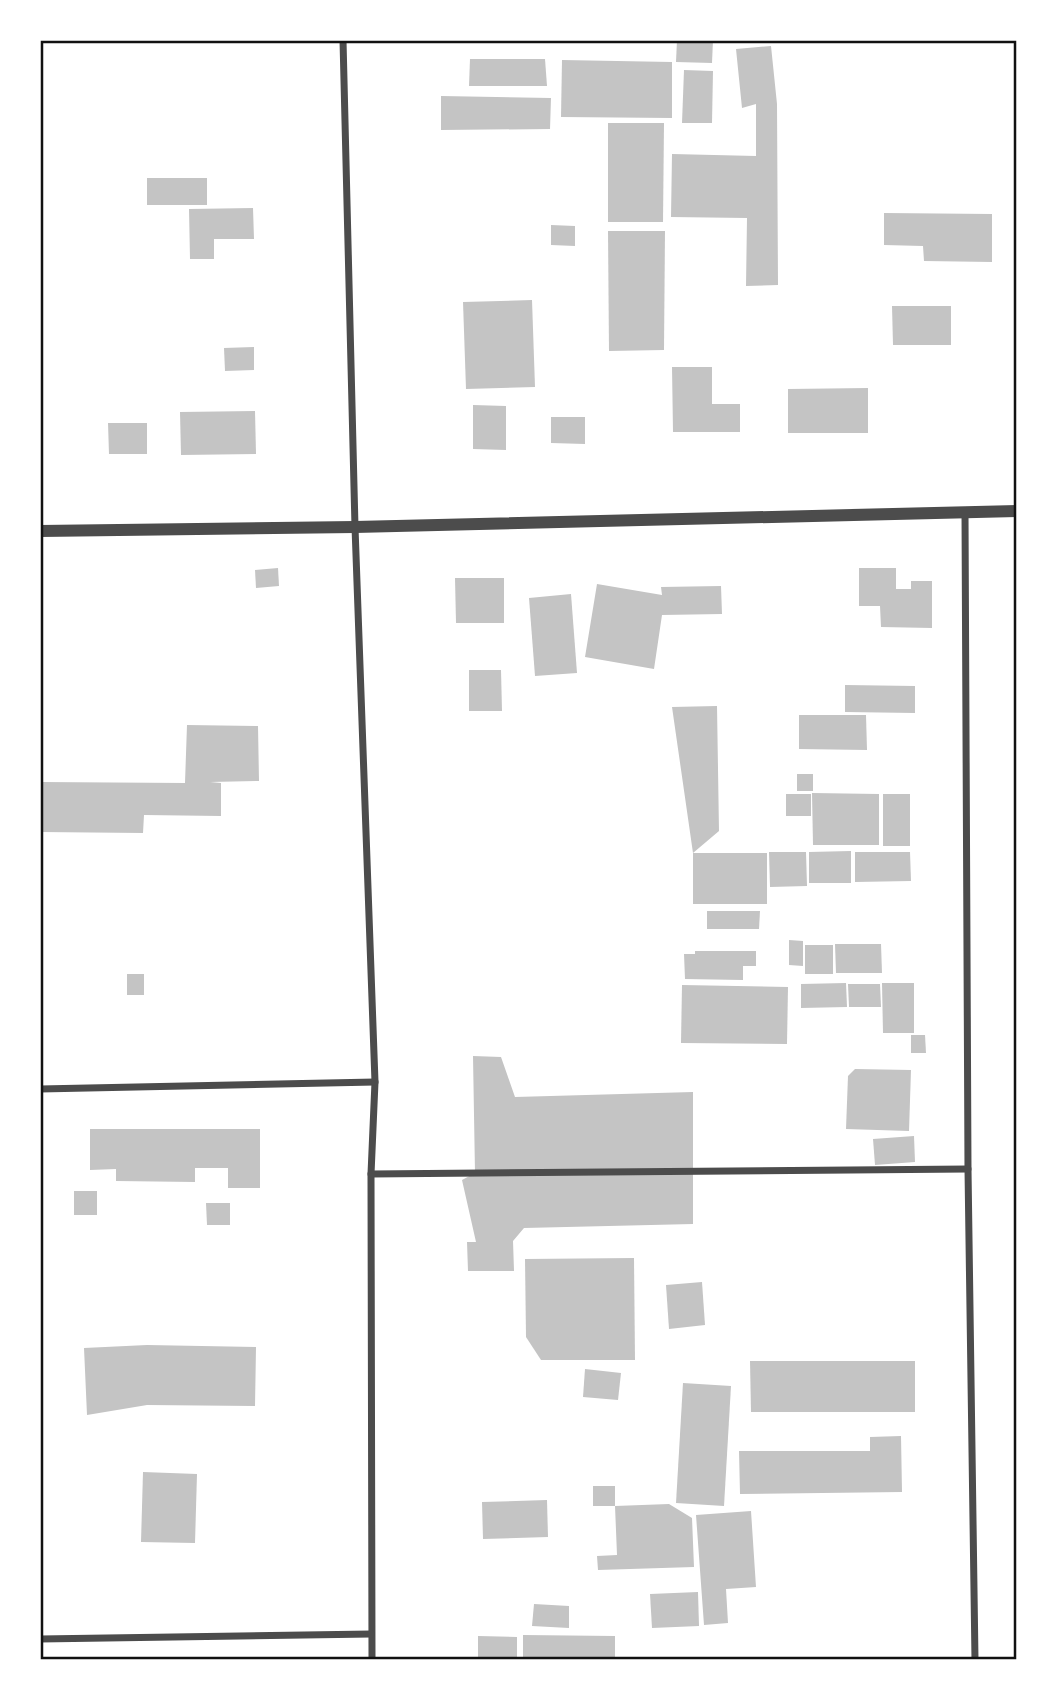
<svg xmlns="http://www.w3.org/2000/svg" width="1057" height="1700" font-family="'Golos Text',sans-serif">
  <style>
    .building { fill: #c4c4c4 }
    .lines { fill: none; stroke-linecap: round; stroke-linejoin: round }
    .minor { stroke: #4c4c4c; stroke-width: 7 }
    .tertiary { stroke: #4c4c4c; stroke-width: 12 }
    .neatline { fill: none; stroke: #111; stroke-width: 2.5 }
  </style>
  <rect width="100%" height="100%" fill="#fff"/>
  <!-- building -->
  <g class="building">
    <polygon points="677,40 713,40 712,63 676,62"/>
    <polygon points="771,46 777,104 778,285 746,286 747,218 671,217 672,154 756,156 756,104 742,108 736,49"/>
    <polygon points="470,59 545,59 547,86 469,86"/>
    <polygon points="562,60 672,62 672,118 561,117"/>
    <polygon points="684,70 713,71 712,123 682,123"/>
    <polygon points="441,96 551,98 550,129 441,130"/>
    <polygon points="608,123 664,123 663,222 608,222"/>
    <rect x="147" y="178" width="60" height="27"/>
    <polygon points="253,208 254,239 214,239 214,259 190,259 189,209"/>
    <polygon points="884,213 992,214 992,262 924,261 923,246 884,245"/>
    <polygon points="551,225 575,226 575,246 551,245"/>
    <polygon points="608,231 665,231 664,350 609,351"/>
    <polygon points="532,300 535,387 466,389 463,302"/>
    <polygon points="892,306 951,306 951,345 893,345"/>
    <polygon points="254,347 254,370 225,371 224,348"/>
    <polygon points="672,367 712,367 712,404 740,404 740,432 673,432"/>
    <polygon points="868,388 868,433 788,433 788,389"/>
    <polygon points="473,405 506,406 506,450 473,449"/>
    <polygon points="255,411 256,454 181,455 180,412"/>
    <polygon points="551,417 585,417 585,444 551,443"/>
    <polygon points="108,423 147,423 147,454 109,454"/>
    <polygon points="278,568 279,586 256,588 255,570"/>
    <polygon points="859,568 896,568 896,589 911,589 911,581 932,581 932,628 881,627 880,606 859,606"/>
    <polygon points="455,578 504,578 504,623 456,623"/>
    <polygon points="597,584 662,595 661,587 721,586 722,614 662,615 654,669 585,657"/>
    <polygon points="571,594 577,673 535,676 529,598"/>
    <polygon points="469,670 501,670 502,711 469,711"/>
    <polygon points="845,685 915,686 915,713 845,712"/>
    <polygon points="717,706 719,831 693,853 767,853 767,904 693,904 693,853 672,707"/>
    <polygon points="799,715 866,715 867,750 799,749"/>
    <polygon points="187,725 258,726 259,781 210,782 221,783 221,816 144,815 143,833 40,832 40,782 185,783"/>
    <rect x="797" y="774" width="16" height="17"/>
    <polygon points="812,793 879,794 879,845 813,845"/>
    <rect x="786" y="794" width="25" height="22"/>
    <rect x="883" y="794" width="27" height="52"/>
    <polygon points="851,851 851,883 809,883 809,852"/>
    <polygon points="769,852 806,852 807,886 770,887"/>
    <polygon points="855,852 910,852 911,881 855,882"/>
    <polygon points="707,911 760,911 759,929 707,929"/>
    <polygon points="789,940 803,941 803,966 789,965"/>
    <polygon points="835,944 881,944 882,973 836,973"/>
    <rect x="805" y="945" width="28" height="29"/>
    <polygon points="695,951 756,951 756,966 743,966 743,980 685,979 684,954 695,954"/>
    <rect x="127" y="974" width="17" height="21"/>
    <polygon points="846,983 847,1007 801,1008 801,984"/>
    <polygon points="882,983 914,983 914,1033 883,1033"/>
    <polygon points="848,984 880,984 881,1007 849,1007"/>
    <polygon points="682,985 788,987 787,1044 681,1043"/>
    <polygon points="911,1035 925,1035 926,1053 911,1053"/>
    <polygon points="473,1056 501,1057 515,1097 693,1092 693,1224 524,1228 513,1241 514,1271 468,1271 467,1242 476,1242 462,1180 475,1173"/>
    <polygon points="855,1069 911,1070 909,1131 846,1129 848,1076"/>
    <polygon points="90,1129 260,1129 260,1188 228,1188 228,1168 195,1168 195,1182 116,1181 116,1169 90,1170"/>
    <polygon points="914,1136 915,1162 875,1165 873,1139"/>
    <rect x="74" y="1191" width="23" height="24"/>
    <polygon points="206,1203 230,1203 230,1225 207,1225"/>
    <polygon points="634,1258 635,1360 541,1360 526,1337 525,1259"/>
    <polygon points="702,1282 705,1325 669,1329 666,1285"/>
    <polygon points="147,1345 256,1347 255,1406 147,1405 87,1415 84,1348"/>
    <polygon points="750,1361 915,1361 915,1412 751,1412"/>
    <polygon points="585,1369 621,1373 618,1400 583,1397"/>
    <polygon points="683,1383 731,1386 724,1506 676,1503"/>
    <polygon points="901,1436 902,1492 740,1494 739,1451 870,1451 870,1437"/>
    <polygon points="143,1472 197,1474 195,1543 141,1542"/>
    <rect x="593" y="1486" width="22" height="20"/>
    <polygon points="547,1500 548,1537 483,1539 482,1502"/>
    <polygon points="669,1504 692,1518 694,1567 598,1570 597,1556 617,1555 615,1506"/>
    <polygon points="751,1511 756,1587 726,1589 728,1623 704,1625 696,1515"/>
    <polygon points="698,1592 699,1626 652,1628 650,1594"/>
    <polygon points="534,1604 569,1606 569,1628 532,1626"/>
    <polygon points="523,1635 615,1636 615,1660 523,1660"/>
    <polygon points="478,1636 517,1637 517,1660 478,1660"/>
  </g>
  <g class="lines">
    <!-- minor -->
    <g class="minor">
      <polyline points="343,40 355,527 375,1082 371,1174 372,1660"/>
      <polyline points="965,512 968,1169 975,1660"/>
      <polyline points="40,1089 375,1082"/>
      <polyline points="371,1174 968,1169"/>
      <polyline points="40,1639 371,1634"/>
    </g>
    <!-- tertiary -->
    <polyline class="tertiary" points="40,531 355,527 1017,511"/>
  </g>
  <!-- border -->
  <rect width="1057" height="1700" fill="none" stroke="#ffffff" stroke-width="84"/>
  <rect x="42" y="42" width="973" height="1616" class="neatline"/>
</svg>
